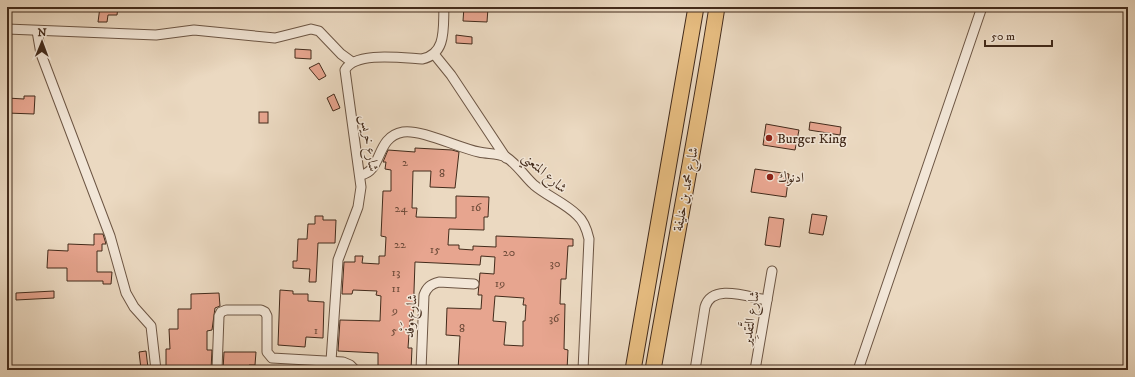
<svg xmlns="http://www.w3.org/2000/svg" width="1135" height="377" font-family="'IM FELL DW Pica',Amiri,serif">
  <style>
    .building { fill: #e7a58f; stroke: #432b1b; fill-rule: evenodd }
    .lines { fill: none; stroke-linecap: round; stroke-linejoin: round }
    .minor-casing { stroke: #6d5644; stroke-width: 11 }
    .trunk-casing { stroke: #432b1b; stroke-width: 17 }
    .minor { stroke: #f2e6d7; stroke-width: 9 }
    .trunk { stroke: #e6bc80; stroke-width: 15 }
    .poi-dot { fill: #8f2418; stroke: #f2e6d7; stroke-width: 1.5 }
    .labels { text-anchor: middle; stroke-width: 3; stroke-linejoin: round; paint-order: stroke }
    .number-label { font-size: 12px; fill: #6c4a38 }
    .poi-label { font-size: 14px; fill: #432b1b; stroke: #f2e6d7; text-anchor: start }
    .street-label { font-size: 14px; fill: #432b1b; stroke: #f2e6d7 }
  </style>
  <rect width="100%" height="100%" fill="#ebd9c1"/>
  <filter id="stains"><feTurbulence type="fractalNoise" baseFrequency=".005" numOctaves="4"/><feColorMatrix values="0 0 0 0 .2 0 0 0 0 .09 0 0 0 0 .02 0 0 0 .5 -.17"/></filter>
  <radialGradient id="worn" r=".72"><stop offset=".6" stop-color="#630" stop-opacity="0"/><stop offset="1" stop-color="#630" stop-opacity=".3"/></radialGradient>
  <!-- building -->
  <g class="building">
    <polygon points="100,7 118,7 117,15 108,15 107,22 98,22"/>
    <polygon points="464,7 488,8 487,22 463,21"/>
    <polygon points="456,35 472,37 472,44 456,43"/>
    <polygon points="295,49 311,50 311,59 295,58"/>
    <polygon points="319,63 326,76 319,80 309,68"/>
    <polygon points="334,94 340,108 333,111 327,98"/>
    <polygon points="24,96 35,96 34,114 7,113 7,98 24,99"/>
    <rect x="259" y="112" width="9" height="11"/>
    <polygon points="810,122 841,127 840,135 809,130"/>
    <polygon points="766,124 799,130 795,150 763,145"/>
    <path d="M415,148l37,2 7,2 -4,36 -25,-1 1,-16h-18l-1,37h5l-1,9 40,1v-22l33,1 -1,20h-4v13l-35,-1 -1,16h11v4l14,1v-4l23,1v-11l77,3v7h-5l-2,33h-5l-1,25h5l-1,45 4,1 -1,20h-109l2,-34 -14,-1 1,-27 34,1 1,-14h-4l2,-22 14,1 1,-17 -14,-1 -1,9 -65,-3 -2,58h-3l-2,28h4l-1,22h-33v-17l-40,-2 2,-31 40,1 1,-25 -5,-1 1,-4 -24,-1 -1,4h-10l2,-32h11v-6h8l-1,7 17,1v-8h6l1,-19 -5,-1 2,-45h8v-21l-6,-1 1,-7h-3l5,-12 27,2zM495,296l29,2 -1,7h3l-1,16h-2v25l-19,-1 2,-23 -13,-1z"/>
    <polygon points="755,169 789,174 786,197 751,192"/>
    <polygon points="812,214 827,216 823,235 809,233"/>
    <polygon points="315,216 323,216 323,220 336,220 335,243 318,243 316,282 309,282 310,269 293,268 293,261 297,261 298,239 307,239 308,224 315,224"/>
    <polygon points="769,217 784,219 780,247 765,245"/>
    <polygon points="94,234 103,234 106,244 102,244 102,251 97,251 97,272 112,272 111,284 103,284 103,281 67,281 67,268 47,268 48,250 68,251 68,244 94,245"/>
    <polygon points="280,290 293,291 293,294 308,294 308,301 324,302 323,338 306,337 305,347 278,345"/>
    <polygon points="54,291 54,298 16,300 16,293"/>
    <polygon points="219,293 220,306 215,308 212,330 207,331 207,350 212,350 211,370 166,370 166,349 170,349 169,329 178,329 178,309 191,309 191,294"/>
    <polygon points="146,351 148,368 141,369 139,352"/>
    <polygon points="224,352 256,352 255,365 249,365 249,370 223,370"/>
  </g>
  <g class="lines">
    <defs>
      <g id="minor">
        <polyline points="7,29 156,35 194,30 275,38 311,29 319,31 341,54 352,62"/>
        <polyline points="37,31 41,54 110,236 126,293 134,307 151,326 156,370"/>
        <polyline points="434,54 451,75 506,158"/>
        <path d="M361,175c22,-4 14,-38 42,-43 18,-3 56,16 76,20 9,2 19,1 27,5 11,7 19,20 28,28 13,11 31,18 43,30 7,6 10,15 12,24l-6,131"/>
        <path d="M331,361l7,-101 20,-53 3,-20 -16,-117c10,-19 58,-12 77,-11 25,-5 21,-32 22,-52"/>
        <polyline points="217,370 219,316 221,312 226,310 261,310 265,312 267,316 267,352 272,358 343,362 350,365 355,370"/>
        <path d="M421,370l3,-75c3,-8 7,-11 15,-13l35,2"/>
        <path d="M695,370l10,-63c7,-24 43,-10 62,-7"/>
        <polyline points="755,370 772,271"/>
        <polyline points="858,370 982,7"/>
      </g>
      <g id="trunk">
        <polyline points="633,370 696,7"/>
        <path d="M653,370c21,-121 45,-242 64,-363"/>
      </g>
    </defs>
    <!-- minor casing -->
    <use href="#minor" class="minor-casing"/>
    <!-- trunk casing -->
    <use href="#trunk" class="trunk-casing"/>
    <!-- minor -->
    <use href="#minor" class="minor"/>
    <!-- trunk -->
    <use href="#trunk" class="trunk"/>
  </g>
  <!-- markers -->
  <g class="poi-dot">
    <circle cx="769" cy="138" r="4"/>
    <circle cx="770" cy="177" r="4"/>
  </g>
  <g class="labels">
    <!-- number labels -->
    <g class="number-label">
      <text x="405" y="166">2</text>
      <text x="442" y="177">8</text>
      <text x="476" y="211">16</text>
      <text x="401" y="212">24</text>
      <text x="400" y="248">22</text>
      <text x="435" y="253">15</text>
      <text x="509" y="256">20</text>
      <text x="555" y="267">30</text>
      <text x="396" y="276">13</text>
      <text x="500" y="287">19</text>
      <text x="396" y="292">11</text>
      <text x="395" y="314">9</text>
      <text x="554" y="322">36</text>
      <text x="462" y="332">8</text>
      <text x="316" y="334">1</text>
      <text x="394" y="334">5</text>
    </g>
    <!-- poi labels -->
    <g class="poi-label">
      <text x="777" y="143">Burger King</text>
      <text x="778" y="182">ادنوك</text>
    </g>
    <!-- street labels -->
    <g class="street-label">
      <text transform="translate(370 143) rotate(81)" y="5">شارع خريس</text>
      <text transform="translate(545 172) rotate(41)" y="5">شارع المتعني</text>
      <text transform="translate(685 189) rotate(-79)" y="5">شارع محمد بن خليفة</text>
      <text transform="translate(410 316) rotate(-85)" y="5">شارع وَفْد</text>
      <text transform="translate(750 318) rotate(-81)" y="5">شارع التَّقدِير</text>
    </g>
  </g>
  <!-- margin -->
  <rect width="1135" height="377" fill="none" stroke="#ebd9c1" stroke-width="24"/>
  <rect x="8" y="8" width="1119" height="361" fill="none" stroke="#432b1b" stroke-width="2"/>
  <rect x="12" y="12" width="1111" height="353" fill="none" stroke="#432b1b"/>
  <!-- north arrow -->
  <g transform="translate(42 42) rotate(1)" stroke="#f2e6d7" stroke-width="3" paint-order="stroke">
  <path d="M0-3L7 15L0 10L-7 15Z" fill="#432b1b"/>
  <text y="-6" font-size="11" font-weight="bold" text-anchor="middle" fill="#432b1b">N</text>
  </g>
  <!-- scale -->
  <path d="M985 40v6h67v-6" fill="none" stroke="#432b1b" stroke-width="2"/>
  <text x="991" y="40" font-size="12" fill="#432b1b" stroke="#f2e6d7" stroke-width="3" paint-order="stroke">50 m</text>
  <rect width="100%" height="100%" filter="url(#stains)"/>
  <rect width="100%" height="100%" fill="url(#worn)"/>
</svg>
